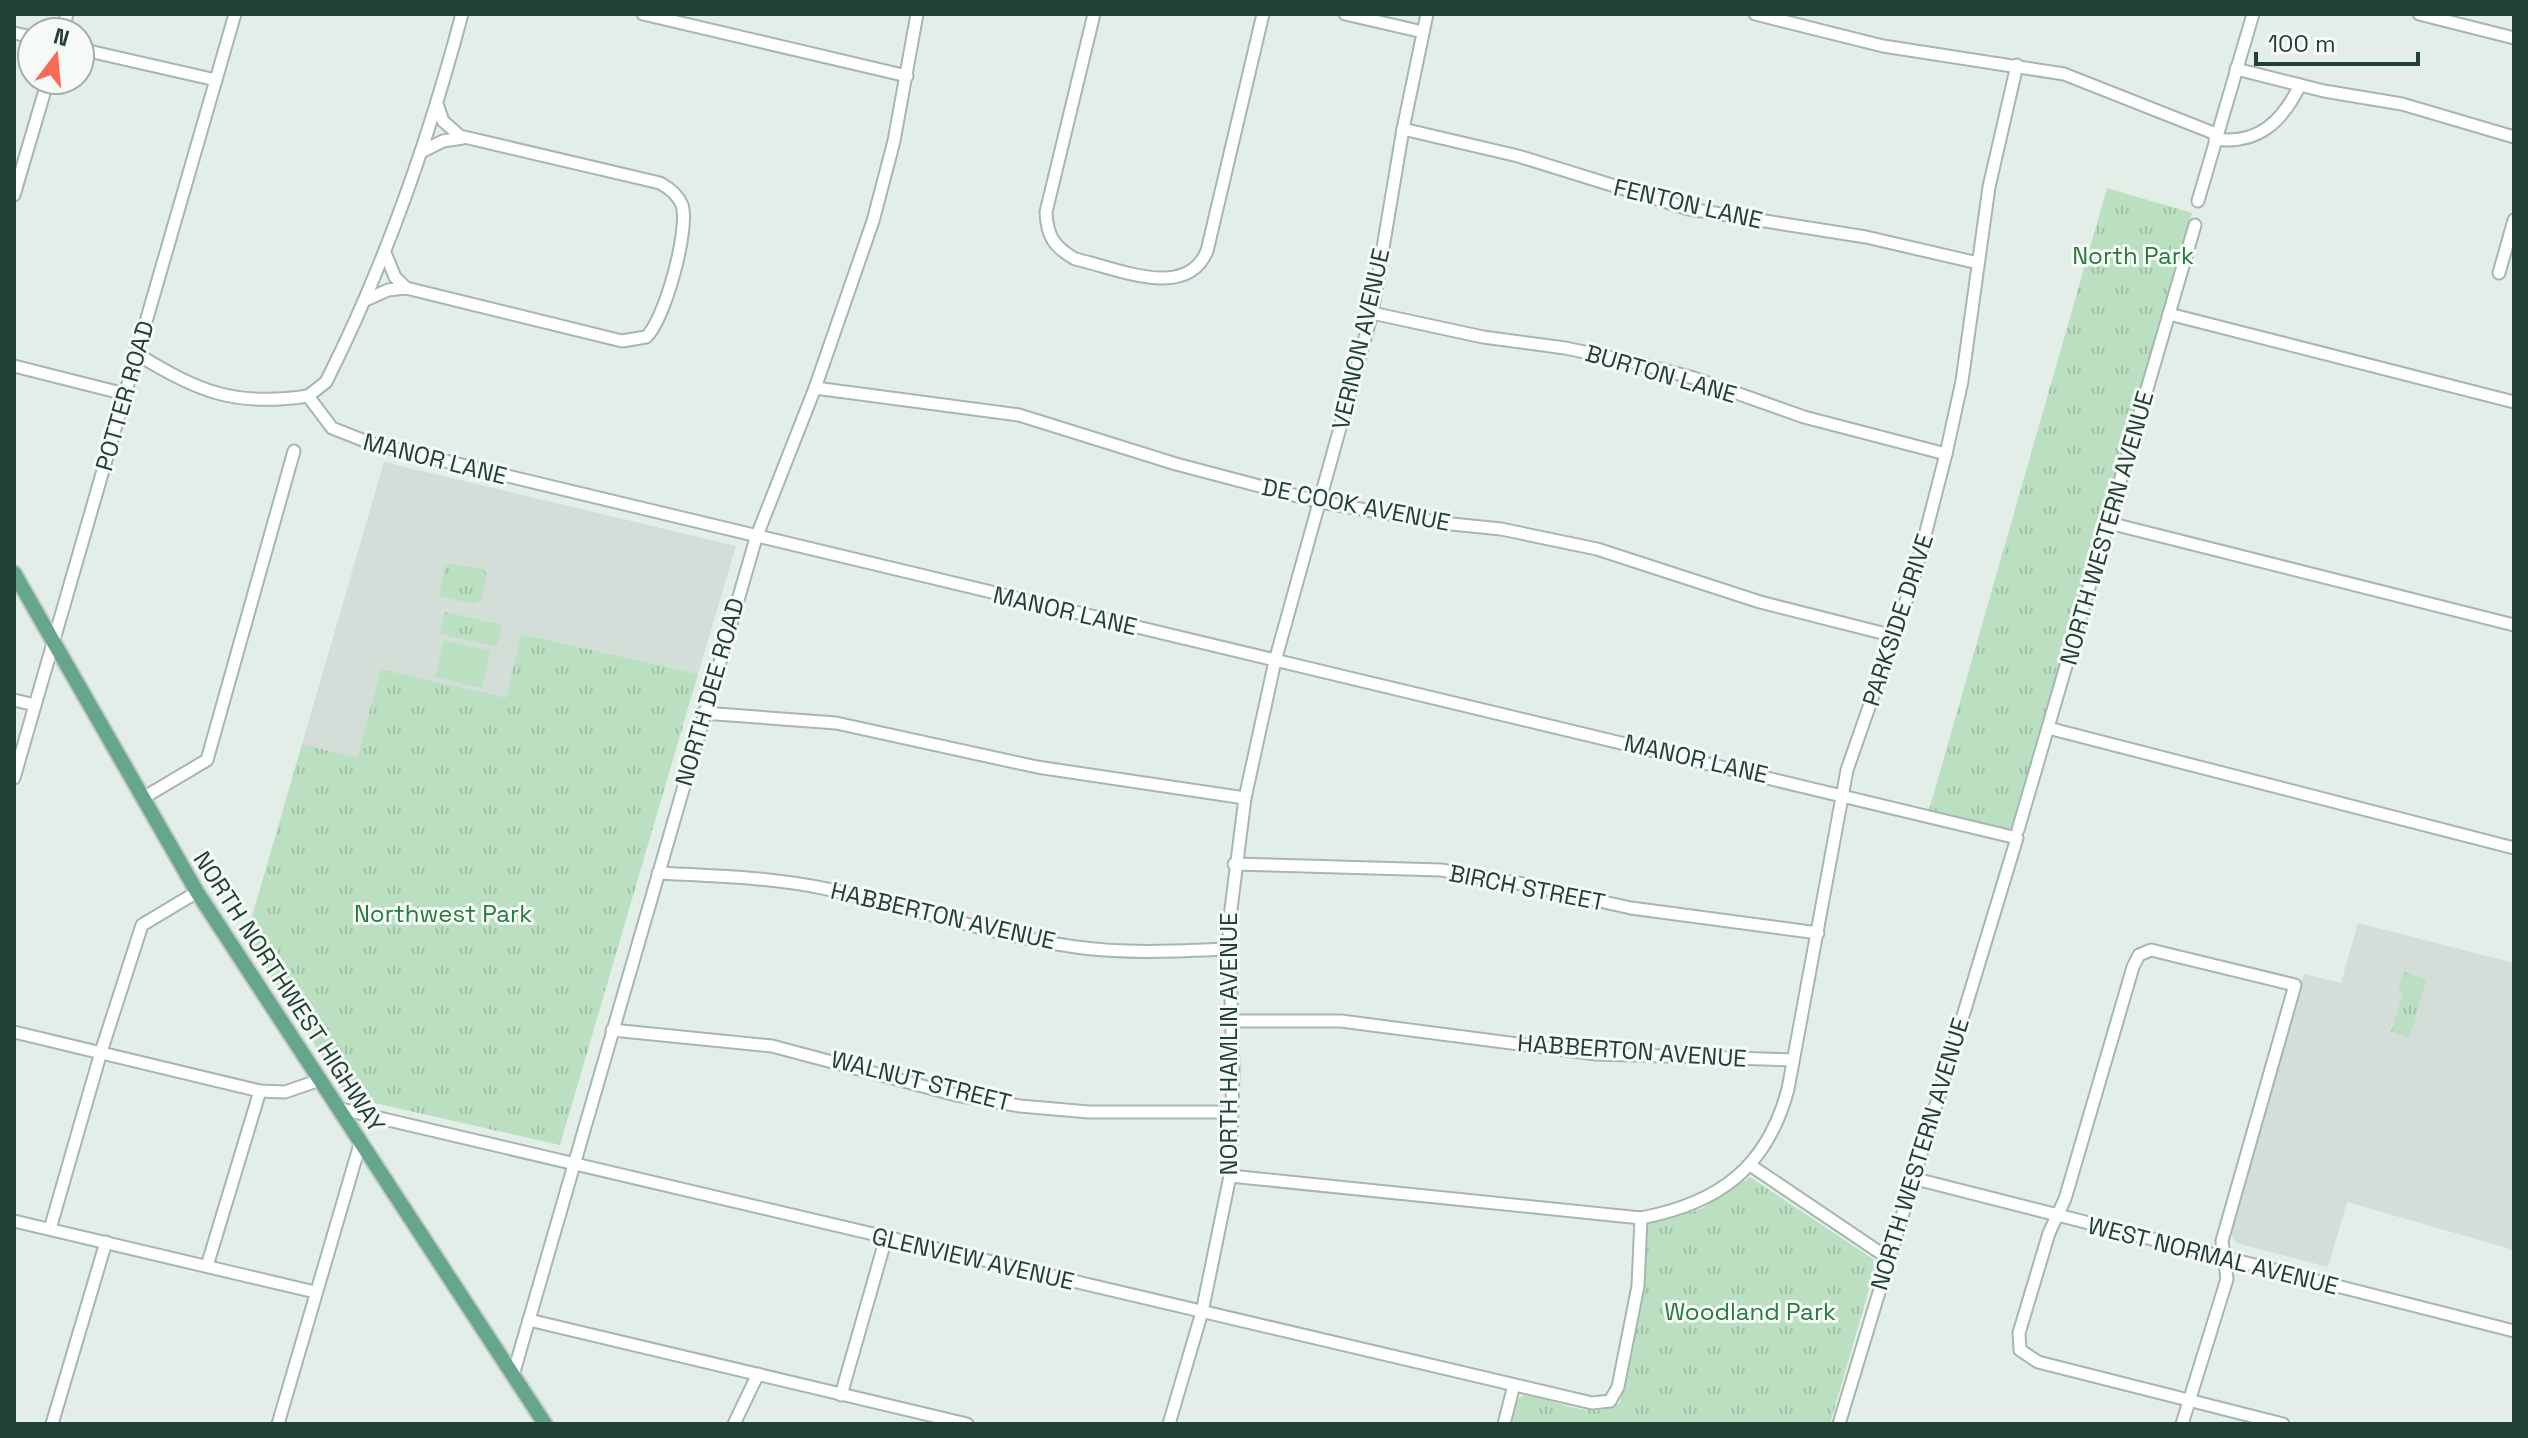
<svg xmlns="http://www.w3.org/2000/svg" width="2528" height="1438" font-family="'Space Grotesk',sans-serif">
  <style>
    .built { fill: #d2ded7 }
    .park { fill: url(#park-tufts) }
    .pitch { fill: #bbe0c1 }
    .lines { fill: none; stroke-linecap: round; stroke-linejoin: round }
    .minor-casing { stroke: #a6b7ae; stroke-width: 15 }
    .major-casing { stroke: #c1cac6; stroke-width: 18 }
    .minor { stroke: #fff; stroke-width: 11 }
    .major { stroke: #66a68d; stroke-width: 14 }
    .labels { text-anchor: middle; stroke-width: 6; stroke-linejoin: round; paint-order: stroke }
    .street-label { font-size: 24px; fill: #224134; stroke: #f5faf7 }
    .park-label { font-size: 24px; fill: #297a3e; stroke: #f5faf7 }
  </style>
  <defs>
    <pattern id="park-tufts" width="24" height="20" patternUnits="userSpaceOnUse" patternTransform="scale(2)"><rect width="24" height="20" fill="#bbe0c1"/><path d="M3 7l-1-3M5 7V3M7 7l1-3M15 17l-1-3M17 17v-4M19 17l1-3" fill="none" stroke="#a0c1a6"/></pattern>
  </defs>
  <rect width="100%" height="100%" fill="#e4eee8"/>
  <!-- built -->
  <g class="built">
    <polygon points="384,462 736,546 698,674 521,634 506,699 381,669 357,759 302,744"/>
    <polygon points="2358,923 2514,963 2514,1250 2347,1202 2328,1267 2236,1243 2228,1229 2304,974 2341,983"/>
  </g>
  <!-- park -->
  <g class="park">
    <polygon points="2107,188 2192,213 2013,831 1929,810"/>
    <polygon points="450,564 483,569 487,574 481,601 474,604 439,596 445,567"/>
    <polygon points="445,612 502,625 497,647 440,634"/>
    <polygon points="521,634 698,674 560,1145 348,1097 246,937 302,744 357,758 381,669 506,698"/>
    <polygon points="2404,972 2427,979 2409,1038 2391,1032 2403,992 2398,990"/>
    <path d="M1750,1177l123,82 1,13 -44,152h-319l7,-25 6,-4c30,3 70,28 96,7l20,-93 5,-75 4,-10 52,-15z"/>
  </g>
  <!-- pitch -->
  <polygon class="pitch" points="444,640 490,651 482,688 435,677"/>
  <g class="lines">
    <defs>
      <g id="minor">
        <polyline points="643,14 907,76"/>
        <path d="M1094,14l-48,198c1,24 8,35 29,47 42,9 111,42 132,-8l56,-237"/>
        <polyline points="1345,14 1423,32"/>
        <polyline points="1755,14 1883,46 2064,74 2216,134"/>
        <polyline points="2419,14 2514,38"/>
        <polyline points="62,32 67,14"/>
        <polyline points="14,33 32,37"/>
        <polyline points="80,49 216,80"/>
        <polyline points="2236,69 2324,91 2402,104 2514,137"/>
        <polyline points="1403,129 1518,156 1689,209 1866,237 1978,263"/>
        <path d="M2215,139c43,6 67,-17 85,-54"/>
        <polyline points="423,151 443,141 463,138"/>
        <polyline points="14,195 48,80"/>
        <polyline points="2198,201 2253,14"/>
        <polyline points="386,255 395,277 406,288"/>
        <polyline points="2499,273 2514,220"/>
        <path d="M368,299l20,-9 18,-2 216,53 24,-4c18,-15 44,-108 36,-132 -4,-10 -13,-17 -22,-22l-200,-47 -17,-15 -6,-17"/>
        <polyline points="1372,313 1483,337 1565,348 1633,362 1694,378 1804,417 1946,454"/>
        <polyline points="2169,314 2514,402"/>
        <path d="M137,354c62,38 98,53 171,42l24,32 38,15 1647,395 -178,586"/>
        <polyline points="14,366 125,394"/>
        <polyline points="815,388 1019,415 1176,464 1320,502 1442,523 1501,529 1597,549 1760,602 1894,636"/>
        <path d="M308,396l18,-14c60,-119 102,-240 136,-368"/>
        <polyline points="2109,523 2514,625"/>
        <polyline points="14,700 35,705"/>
        <polyline points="703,713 836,723 1037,767 1245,798"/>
        <polyline points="2048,728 2514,848"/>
        <polyline points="14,778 235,14"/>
        <polyline points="143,798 207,760 294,451"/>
        <polyline points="2018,830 2195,225"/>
        <polyline points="1234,864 1441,870 1523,884 1631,908 1818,933"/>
        <path d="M658,873c57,3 113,4 169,16 84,18 164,46 249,58 50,7 102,4 152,2"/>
        <polyline points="1232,1021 1341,1021 1596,1054 1793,1060"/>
        <polyline points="612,1030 772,1046 956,1095 1020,1106 1089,1112 1232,1112"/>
        <polyline points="14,1032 260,1091 285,1092 317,1081"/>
        <polyline points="337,1108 1592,1403 1610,1401 1618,1387 1638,1286 1641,1218"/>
        <polyline points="1750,1165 1888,1258"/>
        <path d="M1230,1176l411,42c78,-15 126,-50 147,-129l59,-319 67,-192 32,-124 16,-73 27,-194 28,-122"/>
        <polyline points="1912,1178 2514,1331"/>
        <polyline points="14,1221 315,1292"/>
        <polyline points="50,1229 101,1052 142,925 197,892"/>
        <polyline points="207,1266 260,1091"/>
        <polyline points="529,1320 967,1424"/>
        <polyline points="513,1375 756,538 815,388 873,221 894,141 917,14"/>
        <polyline points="841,1395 886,1238"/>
        <polyline points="52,1424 106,1242"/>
        <polyline points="278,1424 360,1144"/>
        <polyline points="734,1424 758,1374"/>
        <polyline points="1169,1424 1202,1312 1230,1176 1233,1071 1229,925 1245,798 1275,661 1372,313 1403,129 1427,14"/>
        <polyline points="1504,1424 1514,1385"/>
        <polyline points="2182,1424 2227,1279 2222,1241 2295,985 2151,950 2139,955 2133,967 2065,1199 2049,1233 2019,1333 2020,1350 2038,1362 2283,1424"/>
      </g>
      <polyline id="major" points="14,573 197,892 545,1424"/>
    </defs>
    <!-- minor casing -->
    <use href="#minor" class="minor-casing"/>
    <!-- major casing -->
    <use href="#major" class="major-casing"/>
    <!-- minor -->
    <use href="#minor" class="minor"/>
    <!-- major -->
    <use href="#major" class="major"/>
  </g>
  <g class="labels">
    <!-- street labels -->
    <g class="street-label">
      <text transform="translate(1688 204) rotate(13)" y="8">FENTON LANE</text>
      <text transform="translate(1361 339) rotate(-77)" y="8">VERNON AVENUE</text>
      <text transform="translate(1661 374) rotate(16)" y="8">BURTON LANE</text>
      <text transform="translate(125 396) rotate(-74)" y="8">POTTER ROAD</text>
      <text transform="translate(435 459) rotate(14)" y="8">MANOR LANE</text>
      <text transform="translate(1356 505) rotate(11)" y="8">DE COOK AVENUE</text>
      <text transform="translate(2107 528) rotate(-74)" y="8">NORTH WESTERN AVENUE</text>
      <text transform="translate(1065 611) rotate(13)" y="8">MANOR LANE</text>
      <text transform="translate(1898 620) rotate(-72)" y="8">PARKSIDE DRIVE</text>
      <text transform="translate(710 692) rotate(-74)" y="8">NORTH DEE ROAD</text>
      <text transform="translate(1696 759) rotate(13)" y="8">MANOR LANE</text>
      <text transform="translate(1527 888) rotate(11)" y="8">BIRCH STREET</text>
      <text transform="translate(943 916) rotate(13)" y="8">HABBERTON AVENUE</text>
      <text transform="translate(289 992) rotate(57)" y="8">NORTH NORTHWEST HIGHWAY</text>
      <text transform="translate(1229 1044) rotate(-90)" y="8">NORTH HAMLIN AVENUE</text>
      <text transform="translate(1632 1051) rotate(4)" y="8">HABBERTON AVENUE</text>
      <text transform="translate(921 1081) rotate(14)" y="8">WALNUT STREET</text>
      <text transform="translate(1920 1154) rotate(-73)" y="8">NORTH WESTERN AVENUE</text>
      <text transform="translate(2213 1256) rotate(14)" y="8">WEST NORMAL AVENUE</text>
      <text transform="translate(973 1259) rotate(13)" y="8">GLENVIEW AVENUE</text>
    </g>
    <!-- park labels -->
    <g class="park-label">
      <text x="2133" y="264">North Park</text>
      <text x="443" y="922">Northwest Park</text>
      <text x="1750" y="1320">Woodland Park</text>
    </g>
  </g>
  <!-- border -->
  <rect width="2528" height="1438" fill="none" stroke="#224134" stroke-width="32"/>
  <!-- north arrow -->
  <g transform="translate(56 56) rotate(16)"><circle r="38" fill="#f5faf7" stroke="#a1b0a9" stroke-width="2"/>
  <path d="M0-6L14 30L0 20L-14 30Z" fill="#f96a56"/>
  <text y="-12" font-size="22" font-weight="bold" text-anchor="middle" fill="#224134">N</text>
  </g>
  <!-- scale -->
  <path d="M2256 52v12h162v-12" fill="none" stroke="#224134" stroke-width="4"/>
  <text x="2268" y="52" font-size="24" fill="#224134" stroke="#f5faf7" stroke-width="6" paint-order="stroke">100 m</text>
</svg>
